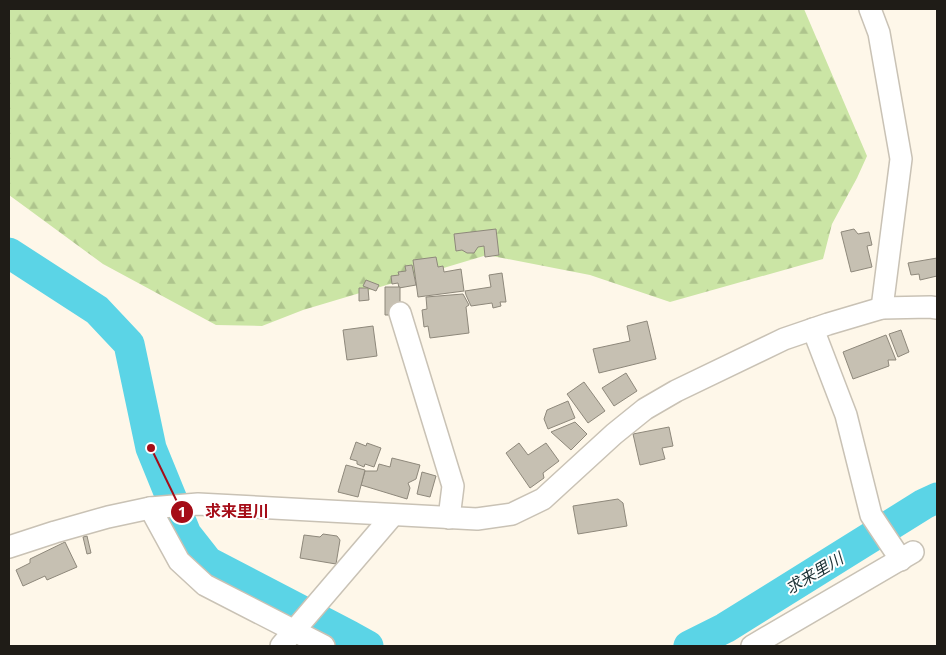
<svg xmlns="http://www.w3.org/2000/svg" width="946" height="655" font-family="'Open Sans','Noto Sans JP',sans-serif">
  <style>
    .forest { fill: url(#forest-firs) }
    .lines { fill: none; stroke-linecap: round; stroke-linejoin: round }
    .river { stroke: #5bd4e6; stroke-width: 31 }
    .building { fill: #c6c0b2; stroke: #8e887b }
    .minor-casing { stroke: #c9c2b5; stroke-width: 24 }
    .minor { stroke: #fff; stroke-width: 21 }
    .labels { text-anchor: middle; stroke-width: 4; stroke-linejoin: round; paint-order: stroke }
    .water-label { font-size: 16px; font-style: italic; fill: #1c3135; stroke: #fff }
    .leader { fill: none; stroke: #a50d18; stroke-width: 2 }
    .callout-dot { fill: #a50d18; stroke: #fff; stroke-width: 2 }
    .mark-label { font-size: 15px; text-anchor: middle; font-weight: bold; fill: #fff }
    .callout-label { font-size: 16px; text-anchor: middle; font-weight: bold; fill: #a50d18; stroke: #fff; stroke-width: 4; stroke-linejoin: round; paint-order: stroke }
  </style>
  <defs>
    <pattern id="forest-firs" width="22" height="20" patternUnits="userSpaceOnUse" patternTransform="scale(1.25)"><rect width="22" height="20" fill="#cbe5a5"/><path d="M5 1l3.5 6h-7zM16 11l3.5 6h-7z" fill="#aec48d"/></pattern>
  </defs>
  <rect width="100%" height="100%" fill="#fef7e9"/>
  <!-- forest -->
  <polygon class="forest" points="9,9 804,9 867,156 857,178 832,224 823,259 670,302 590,275 487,255 303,310 262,326 216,325 103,264 9,195"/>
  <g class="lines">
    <!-- river -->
    <g class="river">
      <polyline points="9,253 97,310 129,344 151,448 186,534 208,562 350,636 368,646"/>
      <polyline points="689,646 725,628 924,504 937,498"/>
    </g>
  </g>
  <!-- building -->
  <g class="building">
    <polygon points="496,229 499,255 485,257 484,246 478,247 474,253 467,253 462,250 456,251 454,234"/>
    <polygon points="854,229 858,234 869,232 872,245 867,246 872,267 851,272 841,232"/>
    <polygon points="436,257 438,267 443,266 444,272 461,269 464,291 418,297 413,260"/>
    <polygon points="937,258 937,276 920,280 919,274 911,275 908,263"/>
    <polygon points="412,265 416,285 399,288 398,283 392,284 391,276 399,275 398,272 406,271 405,266"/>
    <polygon points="502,273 506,302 500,302 501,306 493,308 492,303 471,306 466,295 465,291 491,287 489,275"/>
    <polygon points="366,280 379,285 376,291 363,286"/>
    <polygon points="385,287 400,287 400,313 406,315 385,315"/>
    <polygon points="359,288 368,288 369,300 359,301"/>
    <polygon points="463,294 469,305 466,307 469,333 430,338 428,326 424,327 422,310 427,309 426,297"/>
    <polygon points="647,321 656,359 599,373 593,349 630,341 627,326"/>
    <polygon points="373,326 377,356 347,360 343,330"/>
    <polygon points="901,330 909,352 898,357 889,334"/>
    <polygon points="886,335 896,360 888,360 889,366 853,379 843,352"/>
    <polygon points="626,373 637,391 614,406 602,388"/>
    <polygon points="584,382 605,411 588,423 567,394"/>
    <polygon points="568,401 575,418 548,429 544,419 547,410"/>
    <polygon points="575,422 587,434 571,450 551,432"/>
    <polygon points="669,427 673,446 662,448 665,459 640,465 633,434"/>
    <polygon points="356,442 366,446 367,443 381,448 374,467 365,464 364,467 357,464 357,461 350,459"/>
    <polygon points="519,443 528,455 546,443 559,461 543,473 544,478 530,488 506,453"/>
    <polygon points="392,458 420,465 416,479 408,483 410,488 407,499 361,485 365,471 377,471 379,464 390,467"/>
    <polygon points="346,465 365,470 358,497 338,492"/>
    <polygon points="422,472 436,476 430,497 417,494"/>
    <polygon points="618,499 623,503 627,526 578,534 573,506"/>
    <polygon points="323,534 337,536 340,540 336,564 300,558 304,535 320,537"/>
    <polygon points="87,536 91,553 87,554 83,537"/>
    <polygon points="65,542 77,567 47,580 45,576 23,586 16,570 30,563 30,559"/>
  </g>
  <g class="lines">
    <defs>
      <g id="minor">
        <polyline points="870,9 879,33 901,159 882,308"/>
        <polyline points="400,313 453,486 449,518"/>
        <polyline points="813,329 846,415 871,515 901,560"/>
        <polyline points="150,508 179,561 205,585 324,646"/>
        <polyline points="9,547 55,532 108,517 150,508 198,504 477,519 512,514 543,499 614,434 645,409 676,391 784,339 828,324 882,308 930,307 937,308"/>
        <polyline points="281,646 393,515"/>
        <polyline points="752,646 913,552"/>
      </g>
    </defs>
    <!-- minor casing -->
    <use href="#minor" class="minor-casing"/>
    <!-- minor -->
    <use href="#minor" class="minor"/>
  </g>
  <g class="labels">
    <!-- water labels -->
    <g class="water-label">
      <text transform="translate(814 573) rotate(-31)" y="6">求来里川</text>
    </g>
  </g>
  <!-- callouts -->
  <path class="leader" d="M151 448L182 512"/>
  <g class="callout-dot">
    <circle cx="151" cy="448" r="5"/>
    <circle cx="182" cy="512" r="12"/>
  </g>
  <g class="mark-label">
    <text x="182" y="517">1</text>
  </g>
  <g class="callout-label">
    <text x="237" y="517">求来里川</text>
  </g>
  <!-- border -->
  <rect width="946" height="655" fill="none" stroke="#1f1c17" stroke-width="20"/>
</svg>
